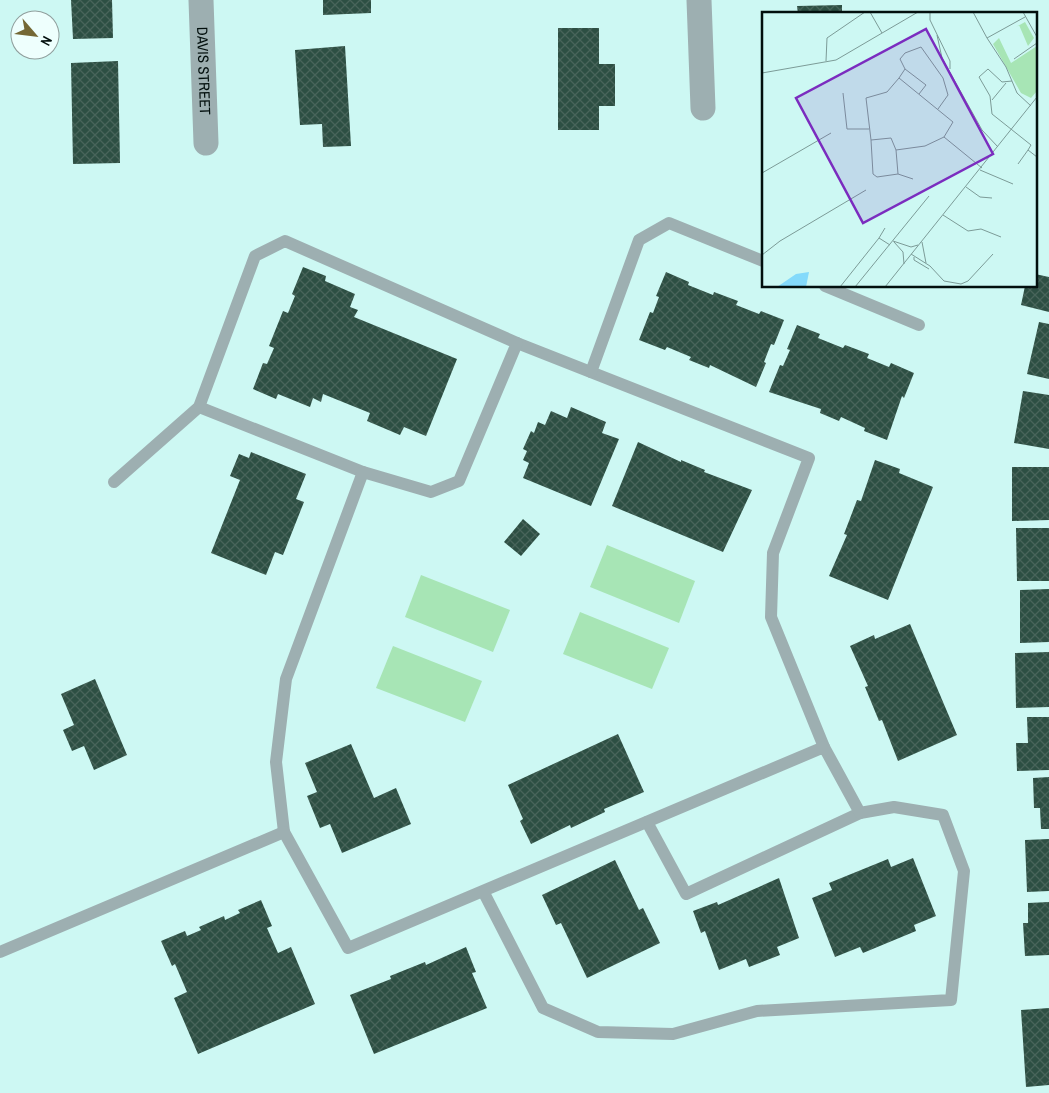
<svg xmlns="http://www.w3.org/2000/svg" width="1049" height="1093" font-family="'Archivo Narrow',sans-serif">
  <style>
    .grass { fill: #a7e5b5 }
    .building { fill: url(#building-cross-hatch) }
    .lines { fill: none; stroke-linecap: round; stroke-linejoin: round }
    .service { stroke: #9dafb1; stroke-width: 12 }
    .minor { stroke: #9dafb1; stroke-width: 25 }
    .labels { text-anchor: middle; stroke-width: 5; stroke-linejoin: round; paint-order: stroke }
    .street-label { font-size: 15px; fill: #020f0d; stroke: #eefffd }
    .inset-road { fill: none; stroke: #7c9b97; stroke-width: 1 }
    .view { fill: #7b2cbf; fill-opacity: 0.15; stroke: #7b2cbf; stroke-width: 2.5 }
    .inset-edge { fill: none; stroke: #020f0d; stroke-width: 2.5 }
  </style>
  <defs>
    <pattern id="building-cross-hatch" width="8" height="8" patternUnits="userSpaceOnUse" patternTransform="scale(1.25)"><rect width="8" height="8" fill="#2d4f43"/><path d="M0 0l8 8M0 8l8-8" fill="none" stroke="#48645a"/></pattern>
  </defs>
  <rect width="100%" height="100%" fill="#cdf8f3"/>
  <!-- grass -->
  <g class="grass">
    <polygon points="607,545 695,581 679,623 590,587"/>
    <polygon points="421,575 510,610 493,652 405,617"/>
    <polygon points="580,612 669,648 652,689 563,654"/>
    <polygon points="393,646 482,681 465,722 376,688"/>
  </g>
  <!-- building -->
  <g class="building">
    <polygon points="71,0 112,0 113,38 73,39"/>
    <polygon points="323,0 371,0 371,13 323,15"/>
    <polygon points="842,5 842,14 798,14 797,6"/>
    <polygon points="558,28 599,28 599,64 615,64 615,106 599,106 599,130 558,130"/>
    <polygon points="345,46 351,146 323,147 322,124 300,125 295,50"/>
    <polygon points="118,61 120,163 73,164 71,63"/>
    <polygon points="303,267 326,276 325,281 355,294 350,307 358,310 354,317 457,359 426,436 404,427 400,435 367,421 370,413 323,394 321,402 313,398 310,407 278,394 276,399 253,389 263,363 267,364 274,348 269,346 283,311 288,313 295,296 292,294"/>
    <polygon points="666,272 689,282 688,285 713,295 714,292 738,301 736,305 759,314 761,311 784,320 774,345 771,344 764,362 766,363 756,387 710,365 709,368 689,360 691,357 667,347 665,350 639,340 650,312 653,313 659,297 656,296"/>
    <polygon points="1035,274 1049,277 1049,312 1021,305 1025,286 1035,286"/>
    <polygon points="1039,322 1049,324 1049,379 1027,374"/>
    <polygon points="797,325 820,334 818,338 843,348 845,345 869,354 867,358 889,367 891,363 914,373 904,398 902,396 887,440 864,431 865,428 841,417 839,421 820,413 821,409 769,392 780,365 783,366 790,350 787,349"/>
    <polygon points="1023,391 1049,395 1049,449 1014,443"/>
    <polygon points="571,407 606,422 602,433 619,439 591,506 523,478 529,463 523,460 527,451 523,449 531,431 534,433 538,422 545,425 551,411 567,418"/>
    <polygon points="638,442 681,462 681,460 705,470 704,472 752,490 723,552 612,506"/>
    <polygon points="251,452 306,474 296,499 304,502 283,555 275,552 266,575 211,553 240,480 230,476 239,454 249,458"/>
    <polygon points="875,460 900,469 899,473 933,487 888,600 829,576 847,535 844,534 857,500 861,501"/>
    <polygon points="1012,467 1049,467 1049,520 1012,521"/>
    <polygon points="523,519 540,534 521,556 504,542"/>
    <polygon points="1016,528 1049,528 1049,581 1017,581"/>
    <polygon points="1049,589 1049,642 1020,643 1020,590"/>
    <polygon points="910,624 957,735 898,761 882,720 879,721 865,687 868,686 850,646 874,635 875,639"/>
    <polygon points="1049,652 1049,707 1016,708 1015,653"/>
    <polygon points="95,679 127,755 94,770 84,746 72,751 63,730 74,725 61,694"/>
    <polygon points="1027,717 1049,717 1049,770 1017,771 1016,743 1028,743"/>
    <polygon points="618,734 644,792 604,809 605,812 571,828 570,825 531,844 520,821 523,819 508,785"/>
    <polygon points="351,744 374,798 396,788 411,824 342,853 330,824 320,828 307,796 317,792 305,763"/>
    <polygon points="1049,777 1049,829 1041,829 1040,808 1034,808 1033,778"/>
    <polygon points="1049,839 1049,891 1027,892 1025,840"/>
    <polygon points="913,858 936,916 914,925 916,931 863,953 860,947 835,957 812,898 832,890 829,883 888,859 891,867"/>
    <polygon points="615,860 639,910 643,908 660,943 587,978 561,923 556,925 542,895"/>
    <polygon points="779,878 799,938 777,947 780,955 749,967 746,959 719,970 705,931 701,933 693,911 717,902 718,905"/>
    <polygon points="261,900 272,926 267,928 278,953 291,947 315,1004 198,1054 174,998 187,992 175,964 172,966 161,941 185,931 187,936 201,930 199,927 224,916 225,920 240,913 238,910"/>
    <polygon points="1049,902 1049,955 1025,956 1023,923 1028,923 1028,903"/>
    <polygon points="466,947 476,972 472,973 487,1008 374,1054 350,995 391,979 390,976 425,962 426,965"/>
    <polygon points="1049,1008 1049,1085 1026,1087 1021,1010"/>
  </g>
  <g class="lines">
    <!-- service -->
    <g class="service">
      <polyline points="825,286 919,325"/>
      <polyline points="517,343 809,458 773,553 771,617 824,747"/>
      <polyline points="591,372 639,240 669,223 763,261"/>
      <polyline points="199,407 363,472"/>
      <polyline points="114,482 199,407 255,256 285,241 517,343 459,481 431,492 363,472 286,679 276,762 284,832"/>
      <polyline points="647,822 686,894 860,813"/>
      <polyline points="0,952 284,832 348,948 824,747 860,813 894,807 943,815 964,871 951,1000 757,1011 673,1034 598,1032 543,1008 483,891"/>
    </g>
    <!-- minor -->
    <g class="minor">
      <path id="s1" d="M201,0l5,143"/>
      <polyline points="699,0 703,108"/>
    </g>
  </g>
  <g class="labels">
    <!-- street labels -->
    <g class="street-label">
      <text dy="5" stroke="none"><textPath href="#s1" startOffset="71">DAVIS STREET</textPath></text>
    </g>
  </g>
  <!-- overview -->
  <g transform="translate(762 12)">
    <rect width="275" height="275" fill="#cdf8f3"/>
    <path d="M263,10l9,16 -6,8 -9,-21 -3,2zM237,26l12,25 26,-17v45l-6,7 -10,-5 -28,-49z" fill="#a7e5b5"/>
    <path d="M47,260l-3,15h-29l19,-13z" fill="#84dafb"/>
    <path class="inset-road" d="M108,0l12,21M168,0v8l20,41v8M211,0l14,26M261,0l14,25M263,5l-38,21 19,29 11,26 14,13M175,23l5,23 40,72 16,17M252,47l23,-16M64,49l1,-23 38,-26M143,57l21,16 -7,9M0,61l74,-13 82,-48M250,69l-10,1 -14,-13 -9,8 11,19 2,18 39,31 -3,5 9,7M81,81l4,36h22M230,88l14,-17M176,97l10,-14 -5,-17 -22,-31 -16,6 -5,6 5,10 -6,9 54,44 -9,15 38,31M109,128l-5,-42 21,-6 12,-14M134,138l2,24M256,152l10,-14M218,158l33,14M0,161l69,-40M151,167l-15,-5 -21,3 -4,-3 -2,-34 20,-2 5,12 29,-4 19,-9M204,175l14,10 12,1M181,203l25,16 13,-2 20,8M123,216l-6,10 11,7M131,229l18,6 7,-2M132,230l9,10 1,12M160,230l4,21M149,242l19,12 14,15 17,3 7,-3 25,-27M0,243l18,-14 86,-51M152,245v3l15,9M78,275l39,-49M93,275l74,-91M123,275l152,-190"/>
    <path class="view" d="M164,17l67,125 -130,69 -67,-125z"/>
    <rect width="275" height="275" class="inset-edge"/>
  </g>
  <!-- north arrow -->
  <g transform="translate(35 35) rotate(118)"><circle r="24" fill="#eefffd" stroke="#909f9d"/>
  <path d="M0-4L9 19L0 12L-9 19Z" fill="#746835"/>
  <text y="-8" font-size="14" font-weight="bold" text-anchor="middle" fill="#020f0d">N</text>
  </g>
</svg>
